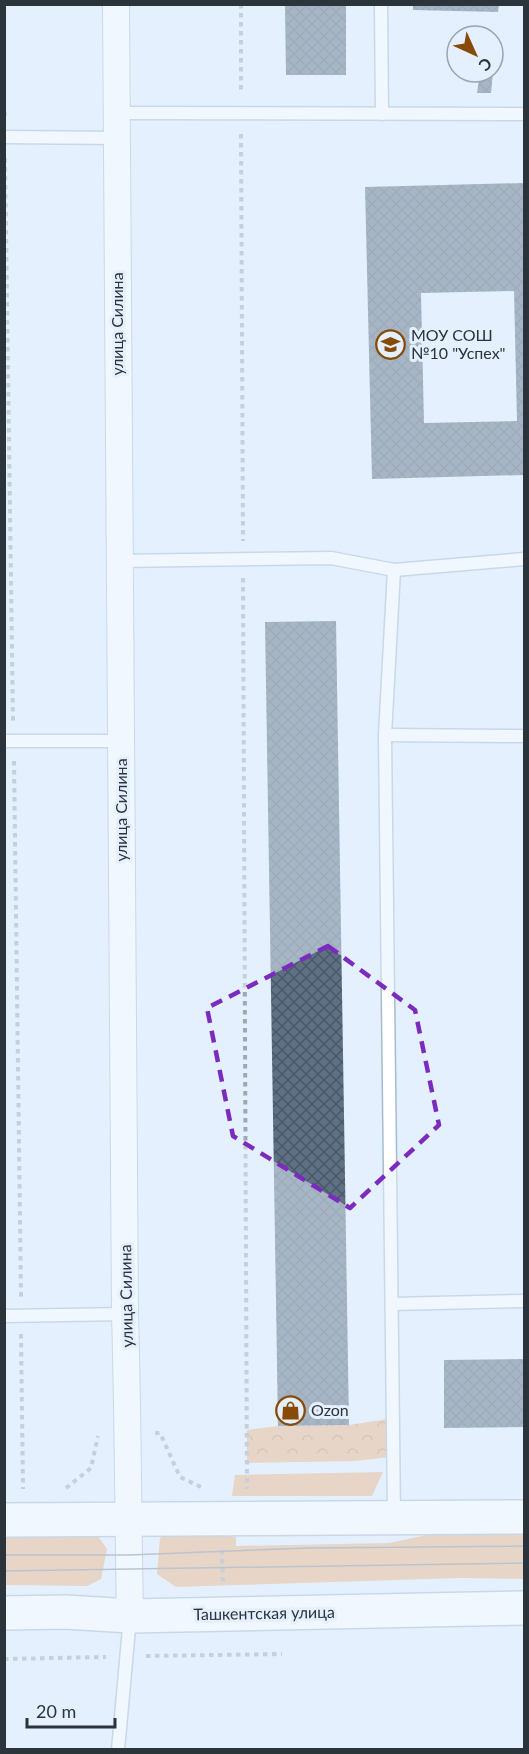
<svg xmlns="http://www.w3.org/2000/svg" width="529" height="1754" font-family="Lato,sans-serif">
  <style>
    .green { fill: #eab488 }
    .forest { fill: url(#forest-crowns) }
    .building { fill: url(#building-cross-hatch); fill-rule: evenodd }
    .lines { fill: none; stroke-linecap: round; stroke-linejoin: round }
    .service-casing { stroke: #a7bbcf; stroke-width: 15 }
    .minor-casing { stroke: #a7bbcf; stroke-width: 28 }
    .secondary-casing { stroke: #a7bbcf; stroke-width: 36 }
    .path { stroke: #9ea8b3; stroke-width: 4; stroke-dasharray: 4.5 4.5; stroke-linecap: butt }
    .service { stroke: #fff; stroke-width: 12 }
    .minor { stroke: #fff; stroke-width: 26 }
    .secondary { stroke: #fff; stroke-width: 33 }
    .tram { stroke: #858f99; stroke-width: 1.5 }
    .marked { fill: none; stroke: #7b2cbf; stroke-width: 4.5; stroke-dasharray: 12 8; stroke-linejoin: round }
    .labels { text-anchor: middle; stroke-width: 6; stroke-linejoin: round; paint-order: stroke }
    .street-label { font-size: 16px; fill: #2b333b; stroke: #e4f0fd }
    .poi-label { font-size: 16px; fill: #2b333b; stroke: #e4f0fd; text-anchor: start }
  </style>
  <defs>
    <pattern id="forest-crowns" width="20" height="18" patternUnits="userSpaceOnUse" patternTransform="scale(1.5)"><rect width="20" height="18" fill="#eab488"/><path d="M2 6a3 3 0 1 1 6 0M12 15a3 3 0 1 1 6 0" fill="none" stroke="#be9370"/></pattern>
    <pattern id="building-cross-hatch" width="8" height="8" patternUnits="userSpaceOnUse" patternTransform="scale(1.5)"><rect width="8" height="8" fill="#5e7083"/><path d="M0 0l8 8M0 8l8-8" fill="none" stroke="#4a5867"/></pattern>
  </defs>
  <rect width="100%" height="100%" fill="#e4f0fd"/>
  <!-- green -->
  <g class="green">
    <polygon points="383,1472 372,1496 232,1496 235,1475"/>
    <polygon points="465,1527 524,1527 524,1579 461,1578 176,1587 157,1574 160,1538 180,1529 236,1537 236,1546 389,1543"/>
    <polygon points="5,1532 95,1532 107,1549 101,1579 87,1586 5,1585"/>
  </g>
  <!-- forest -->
  <polygon class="forest" points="394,1418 397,1456 356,1461 247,1463 247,1430 278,1426 349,1425"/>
  <!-- building -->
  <g class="building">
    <polygon points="285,4 346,4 346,75 286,75"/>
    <polygon points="413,4 499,4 498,12 413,10"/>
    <polygon points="480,72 493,72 491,93 477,93"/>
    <path d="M524,183v292l-152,4 -7,-292zM514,291l3,130 -93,2 -3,-130z"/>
    <polygon points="336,621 349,1425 278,1426 265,622"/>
    <polygon points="524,1359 524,1427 444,1428 444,1360"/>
  </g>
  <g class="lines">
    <defs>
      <g id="service">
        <polyline points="381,4 382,114"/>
        <polyline points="116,113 524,114"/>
        <polyline points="4,137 116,138"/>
        <polyline points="119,561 331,558 394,570 524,559"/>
        <polyline points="385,735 524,736"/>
        <polyline points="4,741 121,741"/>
        <polyline points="393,1304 524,1301"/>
        <polyline points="4,1316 125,1314"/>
        <polyline points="394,1516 385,735 394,570"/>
        <polyline points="118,1750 130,1617"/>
      </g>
      <path id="minor" d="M116,4l9,1310c3,101 3,201 5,302"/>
      <g id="secondary">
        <polyline points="4,1520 524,1517"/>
        <polyline points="4,1613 66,1612 130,1616 524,1608"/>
      </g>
    </defs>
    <!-- service casing -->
    <use href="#service" class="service-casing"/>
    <!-- minor casing -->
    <use href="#minor" class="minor-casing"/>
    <!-- secondary casing -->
    <use href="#secondary" class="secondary-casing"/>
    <!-- path -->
    <g class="path">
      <polyline points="241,4 241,94"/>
      <polyline points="4,103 5,118"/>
      <polyline points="241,134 243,541"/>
      <polyline points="5,158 13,721"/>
      <polyline points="243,578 247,1489"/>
      <polyline points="14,761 21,1297"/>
      <polyline points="21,1334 23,1489"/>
      <polyline points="155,1433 160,1433 180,1477 201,1487"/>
      <polyline points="66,1488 91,1468 98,1436"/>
      <polyline points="222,1550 223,1585"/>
      <polyline points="146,1656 282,1654"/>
      <polyline points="4,1659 106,1657"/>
    </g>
    <!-- service -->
    <use href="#service" class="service"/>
    <!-- minor -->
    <use href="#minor" class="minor"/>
    <!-- secondary -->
    <use href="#secondary" class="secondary"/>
    <!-- tram -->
    <g class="tram">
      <polyline points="4,1555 129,1555 308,1548 524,1546"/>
      <path d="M4,1571c174,-2 347,-6 520,-8"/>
    </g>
  </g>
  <!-- marked area -->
  <path d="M0 0H529V1754H0ZM328,946l87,64 24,115 -89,83 -117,-72 -26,-128z" fill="#e4f0fd" fill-opacity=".55" fill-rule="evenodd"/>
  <path class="marked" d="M328,946l87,64 24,115 -89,83 -117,-72 -26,-128z"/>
  <!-- icons -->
  <defs>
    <symbol id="school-ring" viewBox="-11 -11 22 22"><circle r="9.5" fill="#e4f0fd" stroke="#874b07" stroke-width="1.5"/><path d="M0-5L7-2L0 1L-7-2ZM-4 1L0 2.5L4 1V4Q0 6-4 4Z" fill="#874b07"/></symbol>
    <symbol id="shop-ring" viewBox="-11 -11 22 22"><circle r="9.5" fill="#e4f0fd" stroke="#874b07" stroke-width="1.5"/><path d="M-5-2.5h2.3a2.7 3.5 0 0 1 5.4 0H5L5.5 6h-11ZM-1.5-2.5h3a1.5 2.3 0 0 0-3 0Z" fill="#874b07"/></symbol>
  </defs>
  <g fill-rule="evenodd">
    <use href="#school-ring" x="374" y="328" width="33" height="33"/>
    <use href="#shop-ring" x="274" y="1394" width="33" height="33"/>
  </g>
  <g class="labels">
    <!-- street labels -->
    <g class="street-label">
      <text transform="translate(117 324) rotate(-90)" y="6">улица Силина</text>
      <text transform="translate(121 810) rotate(-90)" y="6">улица Силина</text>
      <text transform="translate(126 1296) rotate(-91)" y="6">улица Силина</text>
      <text transform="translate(264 1613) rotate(-1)" y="6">Ташкентская улица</text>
    </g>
    <!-- poi labels -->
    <g class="poi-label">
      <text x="411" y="341">МОУ СОШ<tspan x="411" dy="18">№10 "Успех"</tspan></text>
      <text x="311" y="1416">Ozon</text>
    </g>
  </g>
  <!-- border -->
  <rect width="529" height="1754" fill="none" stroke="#2b333b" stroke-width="12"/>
  <!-- north arrow -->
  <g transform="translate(475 54) rotate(135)"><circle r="28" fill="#e4f0fd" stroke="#9aa4af" stroke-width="1.5"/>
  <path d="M0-4.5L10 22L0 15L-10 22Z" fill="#874b07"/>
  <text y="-9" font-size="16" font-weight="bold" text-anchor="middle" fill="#2b333b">С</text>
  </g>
  <!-- scale -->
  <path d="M27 1718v9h88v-9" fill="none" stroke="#2b333b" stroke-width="3"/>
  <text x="36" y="1718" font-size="18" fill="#2b333b" stroke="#e4f0fd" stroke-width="4.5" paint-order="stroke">20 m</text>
</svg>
